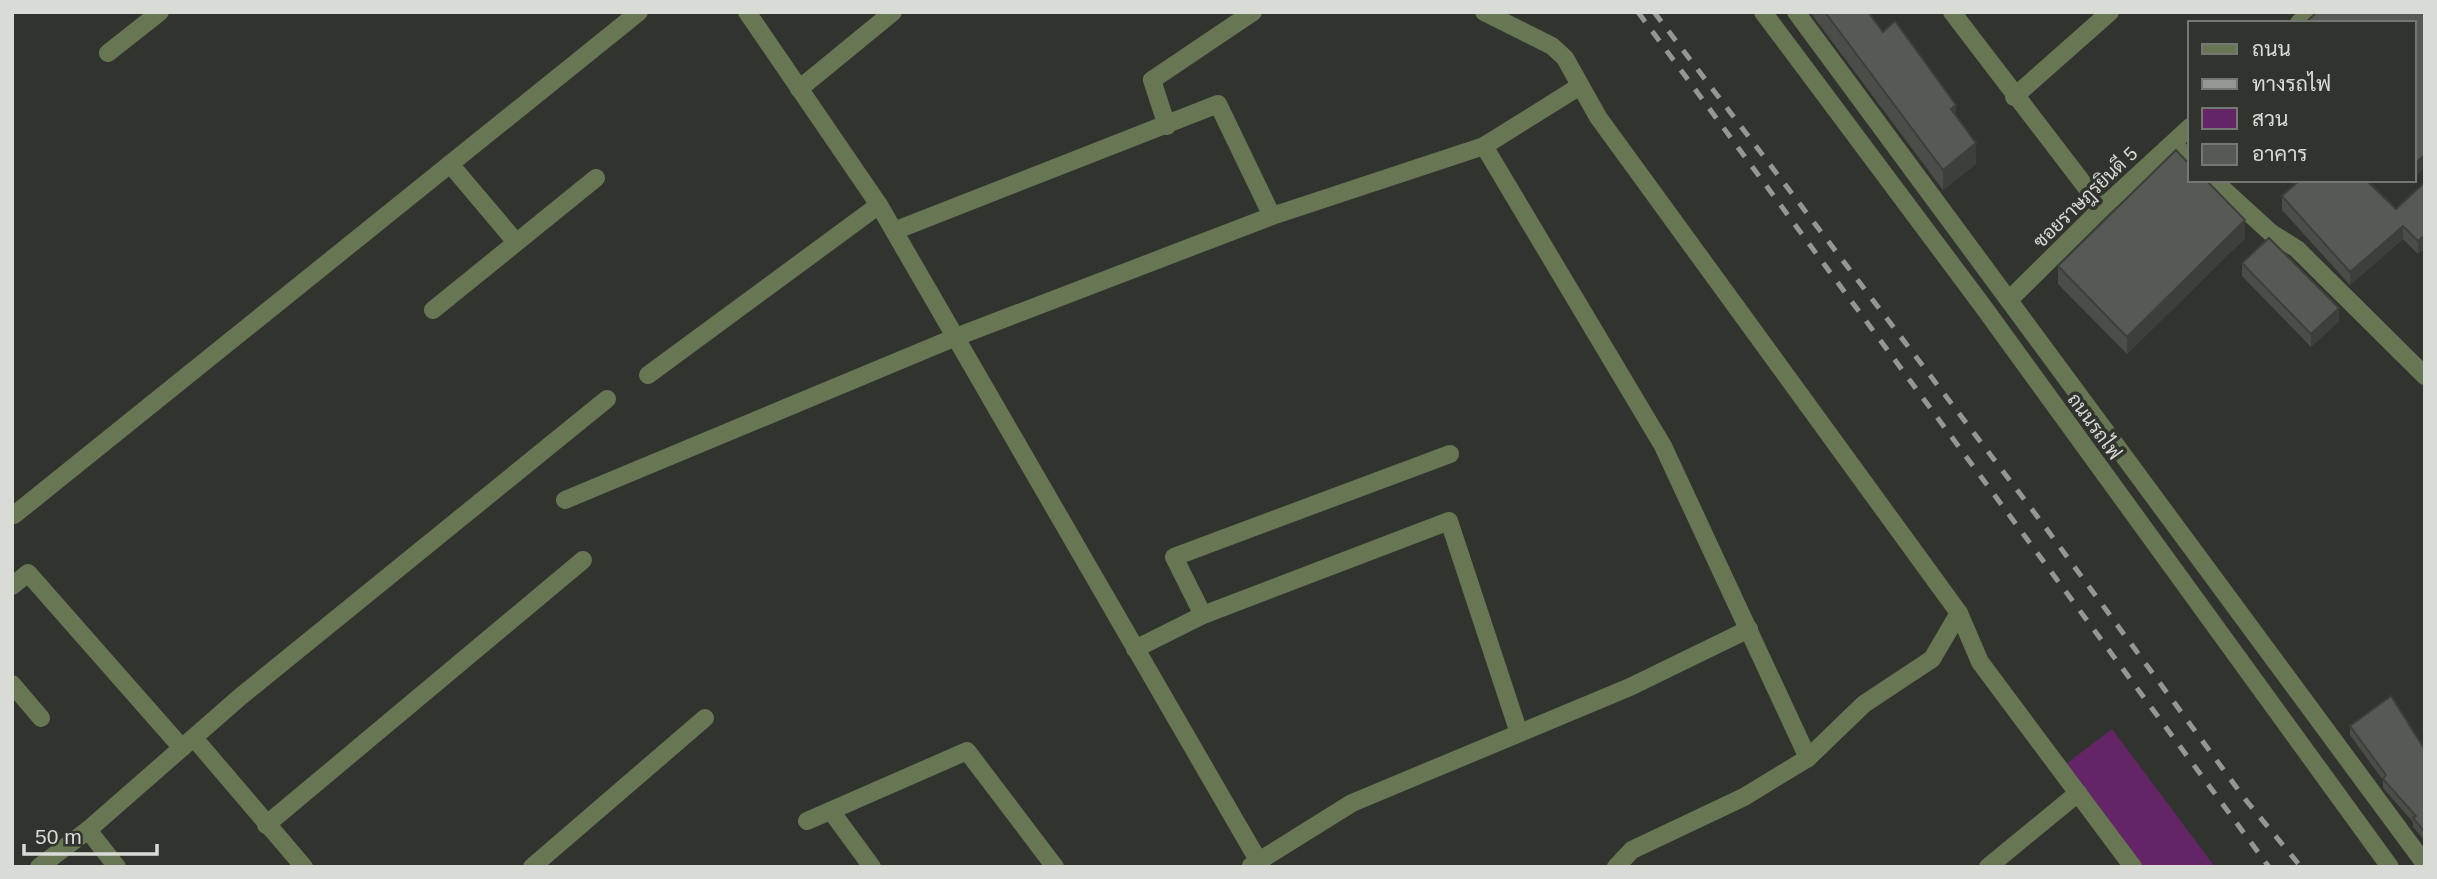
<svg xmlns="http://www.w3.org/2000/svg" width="2437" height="879" font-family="Helvetica,Sarabun,sans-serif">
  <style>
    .green { fill: #632566 }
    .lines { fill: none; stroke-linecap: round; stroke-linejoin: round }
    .minor { stroke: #677753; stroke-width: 18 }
    .rail { stroke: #949792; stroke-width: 5; stroke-dasharray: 12 12; stroke-linecap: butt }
    .wall { fill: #4b4d48 }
    .shaded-wall { fill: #3d3f3b }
    .building { fill: #575a54; stroke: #3d3f3b; stroke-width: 2 }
    .labels { text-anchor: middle; stroke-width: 7; stroke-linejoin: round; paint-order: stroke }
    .street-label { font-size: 19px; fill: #d9dbd7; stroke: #31342e }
  </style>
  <rect width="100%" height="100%" fill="#31342e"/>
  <!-- green -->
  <polygon class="green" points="2112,729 2215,867 2142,867 2066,764"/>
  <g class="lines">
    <!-- minor -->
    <g class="minor">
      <polyline points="747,12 879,205 1262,867"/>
      <polyline points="1484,12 1552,46 1565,58 1598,117 1959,613 1980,662 2133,867"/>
      <polyline points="1763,12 1982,305 2390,867"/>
      <polyline points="1796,12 2425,864"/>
      <polyline points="1952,12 2102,208"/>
      <polyline points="2299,23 2311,12"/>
      <polyline points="108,53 160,12"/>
      <polyline points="799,89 893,12"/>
      <polyline points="2014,97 2110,12"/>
      <polyline points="1167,126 1152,80 1253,12"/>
      <polyline points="2173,144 2190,160"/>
      <polyline points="1484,146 1663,446 1808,758"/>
      <polyline points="450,164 515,241"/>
      <polyline points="2213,180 2270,232 2297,249 2425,376"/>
      <polyline points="894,231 1218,104 1272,216"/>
      <polyline points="2010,299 2102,208 2190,127"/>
      <polyline points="433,310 596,178"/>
      <polyline points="648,375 879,205"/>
      <polyline points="565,500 956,337 1272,216 1484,146 1580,86"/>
      <polyline points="14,515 639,12"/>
      <polyline points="12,586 28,573 182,748"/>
      <polyline points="1203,615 1174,557 1450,454"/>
      <polyline points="1135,649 1203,615 1449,521 1519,733"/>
      <polyline points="12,684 41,718"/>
      <polyline points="194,738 304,867"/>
      <polyline points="831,811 872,867"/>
      <polyline points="807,821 967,751 1055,867"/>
      <polyline points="266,825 583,560"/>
      <polyline points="88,830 117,867"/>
      <polyline points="1251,866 1352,803 1630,687 1749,629"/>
      <polyline points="39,867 88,830 240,697 607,399"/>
      <polyline points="532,867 705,718"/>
      <polyline points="1616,867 1632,850 1744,797 1808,758 1864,704 1932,659 1959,613"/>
      <polyline points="1988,867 2078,793"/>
    </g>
    <!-- rail -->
    <g class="rail">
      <polyline points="1638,12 2269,867"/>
      <polyline points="1654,12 2043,524 2245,799 2301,867"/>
    </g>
  </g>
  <!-- wall -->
  <g class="wall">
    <polygon points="1810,12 1868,12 1883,32 1956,116 1976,164 1943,190"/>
    <polygon points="2425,182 2418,254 2403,239 2350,285 2282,210 2282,196 2369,183 2396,209"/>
    <polygon points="2245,238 2127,354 2058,284 2058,266"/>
    <polygon points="2242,263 2339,321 2311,347 2242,276"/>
    <polygon points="2350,726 2425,750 2425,841 2413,827 2413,822 2383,788 2383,780 2350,735"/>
  </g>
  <!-- shaded-wall -->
  <g class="shaded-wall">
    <polygon points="1956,105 1956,125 1951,109"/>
    <polygon points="1976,143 1976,164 1943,190 1943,170"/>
    <polygon points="2425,155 2425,168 2414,178 2414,164"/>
    <polygon points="2245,220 2245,238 2127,354 2127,337"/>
    <polygon points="2403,226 2403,239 2350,285 2350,272"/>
    <polygon points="2425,235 2425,249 2418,254 2418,241"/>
    <polygon points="2339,308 2339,321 2311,347 2311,334"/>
  </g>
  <!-- building -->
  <g class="building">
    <polygon points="1825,12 1868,12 1883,32 1895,21 1956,105 1951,109 1976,143 1943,170"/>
    <polygon points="2317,12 2421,12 2425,16 2425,155 2414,164 2414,23 2305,23"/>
    <polygon points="2176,150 2190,165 2190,180 2206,180 2245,220 2127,337 2058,266"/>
    <polygon points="2300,180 2366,180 2396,209 2425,182 2425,235 2418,241 2403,226 2350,272 2282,196"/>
    <polygon points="2269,238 2339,308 2311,334 2242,263"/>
    <polygon points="2391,696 2425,750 2425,832 2413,818 2416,816 2383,779 2386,775 2350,726"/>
  </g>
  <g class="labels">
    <!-- street labels -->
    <g class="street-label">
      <text transform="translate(2085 197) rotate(-44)" y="7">ซอยราษฎรยินดี 5</text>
      <text transform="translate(2095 426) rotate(54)" y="7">ถนนรถไฟ</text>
    </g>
  </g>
  <!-- border -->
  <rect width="2437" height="879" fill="none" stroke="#d9dbd7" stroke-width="28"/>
  <!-- legend -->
  <rect x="2188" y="21" width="228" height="161" fill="#31342e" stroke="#747772" stroke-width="2"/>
  <rect x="2202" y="44" width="35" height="10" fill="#677753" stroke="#747772" stroke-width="2"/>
  <text x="2252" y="56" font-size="21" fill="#d9dbd7">ถนน</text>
  <rect x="2202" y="79" width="35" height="10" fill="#949792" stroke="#747772" stroke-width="2"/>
  <text x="2252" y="91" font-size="21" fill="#d9dbd7">ทางรถไฟ</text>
  <rect x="2202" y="108" width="35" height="21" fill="#632566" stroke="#747772" stroke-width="2"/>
  <text x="2252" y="126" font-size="21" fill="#d9dbd7">สวน</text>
  <rect x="2202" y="144" width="35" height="21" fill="#575a54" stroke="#747772" stroke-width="2"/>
  <text x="2252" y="161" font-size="21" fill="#d9dbd7">อาคาร</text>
  <!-- scale -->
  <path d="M24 844v10h133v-10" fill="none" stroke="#d9dbd7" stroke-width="3.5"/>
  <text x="35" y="844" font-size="21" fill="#d9dbd7" stroke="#31342e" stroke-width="5" paint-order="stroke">50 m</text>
</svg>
